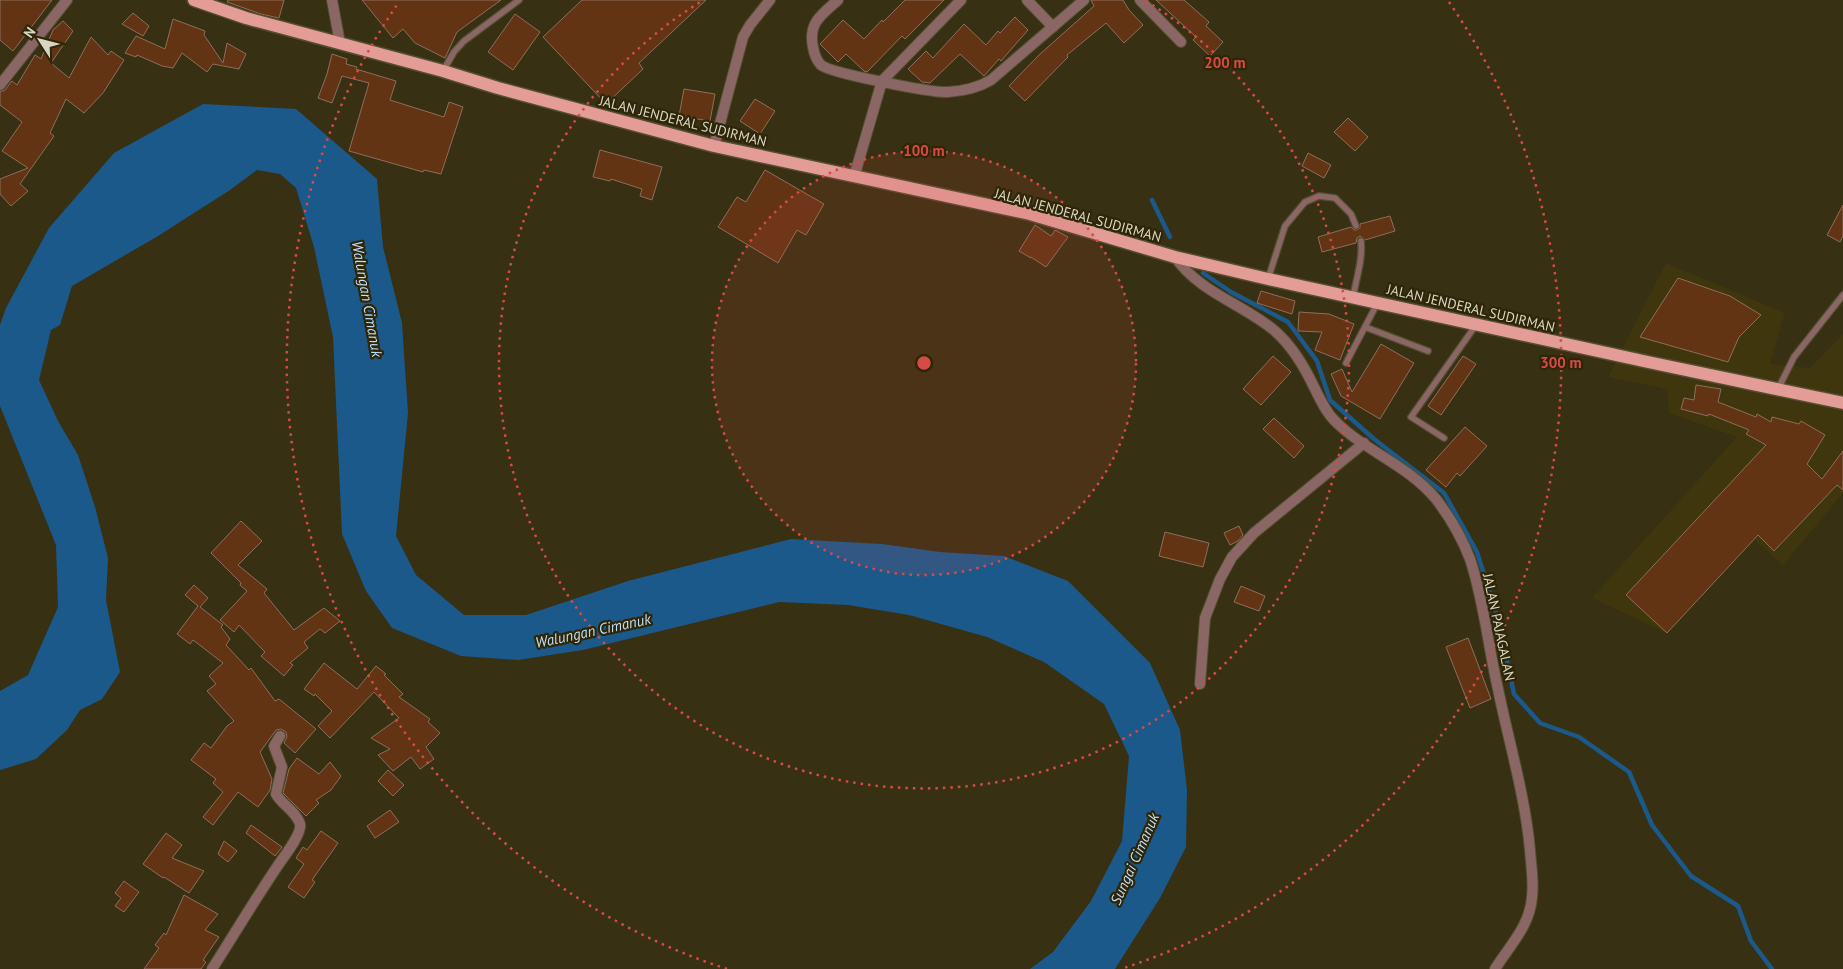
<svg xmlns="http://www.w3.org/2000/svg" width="1843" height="969" font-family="'PT Sans',sans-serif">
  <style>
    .built { fill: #3f360e }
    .water { fill: #1b598a }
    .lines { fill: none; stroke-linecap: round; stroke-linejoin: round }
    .stream { stroke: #1b598a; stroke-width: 4.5 }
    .building { fill: #623413; stroke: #8d6e5c }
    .lane-casing { stroke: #554e32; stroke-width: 8 }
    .street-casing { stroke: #554e32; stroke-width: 12 }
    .primary-casing { stroke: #554e32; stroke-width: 15 }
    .lane { stroke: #8a6764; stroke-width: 5.5 }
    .street { stroke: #8a6764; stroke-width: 10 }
    .primary { stroke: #e39c96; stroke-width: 12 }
    .ring { fill: none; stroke: #d74b47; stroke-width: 2.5; stroke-dasharray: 2.5 5 }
    .labels { text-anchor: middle; stroke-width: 4.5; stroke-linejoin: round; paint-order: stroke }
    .street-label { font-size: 14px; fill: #d9d5c4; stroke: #2e2607 }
    .water-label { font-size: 15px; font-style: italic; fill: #bfdefb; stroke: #2e2607 }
    .centre { fill: #d74b47; stroke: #2e2607; stroke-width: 2.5 }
    .ring-label { font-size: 15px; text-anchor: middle; font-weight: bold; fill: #d74b47; stroke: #2e2607; stroke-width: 4.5; stroke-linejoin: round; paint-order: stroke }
  </style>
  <rect width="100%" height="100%" fill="#383012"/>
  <!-- built -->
  <polygon class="built" points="1666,263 1785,313 1770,364 1810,368 1843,334 1843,493 1783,565 1749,535 1667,633 1592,598 1737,437 1669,413 1667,389 1608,377"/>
  <!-- water -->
  <polygon class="water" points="203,104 296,109 377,179 383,247 402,323 408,413 396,536 416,575 464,615 526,615 628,581 791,539 882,544 940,552 1004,556 1068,581 1150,663 1180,730 1187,790 1186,847 1160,898 1115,969 1030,969 1053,952 1091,901 1122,841 1129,756 1104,704 1044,662 987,637 909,615 848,605 779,602 583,650 518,660 461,656 392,628 366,591 342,534 333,337 314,247 296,188 280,174 257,170 230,190 158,236 72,286 60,325 51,330 39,380 58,421 78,455 95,507 108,558 106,600 120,672 102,699 80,710 67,730 36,759 0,770 0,691 28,675 58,607 56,545 0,406 0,325 6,308 49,228 114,153"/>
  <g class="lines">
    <!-- stream -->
    <g class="stream">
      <polyline points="1152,200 1170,237"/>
      <polyline points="1203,273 1231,292 1288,322 1317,361 1330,400 1374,439 1444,493 1477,552 1498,619 1514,694 1540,723 1579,737 1629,772 1652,825 1691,876 1738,906 1751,941 1772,969"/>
    </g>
  </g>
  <!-- building -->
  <g class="building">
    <polygon points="0,0 52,0 13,51 0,40"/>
    <polygon points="228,0 284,0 279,18 261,14 227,2"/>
    <polygon points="362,0 501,0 457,32 445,58 415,43 403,29 393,38"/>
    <polygon points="582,0 706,0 639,63 643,69 606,104 543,37"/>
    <polygon points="905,0 944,0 905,39 902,36 867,72 864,71 846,54 838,62 820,44 843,20 864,39 882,20 883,22"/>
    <polygon points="1091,0 1123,0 1129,10 1143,25 1124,43 1106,23 1067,55 1068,57 1025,101 1009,86 1039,55 1094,6"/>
    <polygon points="1156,0 1184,0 1209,22 1206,26 1223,42 1210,56 1193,40 1196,37"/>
    <polygon points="133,13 149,26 143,36 122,24"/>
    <polygon points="515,14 540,32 513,70 488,52"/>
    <polygon points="1015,17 1028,30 1001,61 999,59 984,76 960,54 930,83 922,82 908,69 926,51 933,58 964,24 986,45 998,31 1000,33"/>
    <polygon points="173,19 205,31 204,35 223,63 227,43 246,54 239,69 213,64 207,72 182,53 173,68 162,66 137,55 136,57 125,53 136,36 165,49"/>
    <polygon points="63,21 73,31 51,63 69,78 91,37 108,55 111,51 124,60 103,93 84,113 66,99 50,133 54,136 20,184 28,191 11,206 0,194 0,179 28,168 2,151 22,122 0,105 0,92 5,90 12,81 17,85 35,55 41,59 53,30"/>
    <polygon points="332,54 347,59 346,64 357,67 356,69 396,81 390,100 444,117 449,102 463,107 441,174 424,170 423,172 349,151 369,83 342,76 332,103 318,98 327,74"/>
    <polygon points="684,89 715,94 710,121 679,116"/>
    <polygon points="755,99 775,111 760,134 740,121"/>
    <polygon points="1348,118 1368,137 1355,151 1334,132"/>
    <polygon points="600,150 662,167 652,200 640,196 642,189 611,179 610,181 593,177"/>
    <polygon points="1308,153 1331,165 1324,178 1302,166"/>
    <polygon points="765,170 824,204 806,235 797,230 778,263 718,227 737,197 746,202"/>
    <polygon points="1843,205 1843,236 1840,242 1827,235"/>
    <polygon points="1390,216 1395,231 1365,240 1360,236 1357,238 1356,243 1322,252 1318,237 1351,227 1354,230 1357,230 1360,228 1360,224"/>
    <polygon points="1035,225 1051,236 1055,230 1068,237 1046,267 1031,257 1031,258 1019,251"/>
    <polygon points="1678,278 1730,296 1761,315 1739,337 1728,362 1640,337"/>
    <polygon points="1261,291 1295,301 1292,314 1257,303"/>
    <polygon points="1299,312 1329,314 1354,324 1340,360 1315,350 1322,332 1298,331"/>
    <polygon points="1381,344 1414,363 1380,419 1341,396 1331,374 1342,369 1352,392"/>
    <polygon points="1273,356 1291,372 1261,405 1243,389"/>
    <polygon points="1463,356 1476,364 1441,415 1428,406"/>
    <polygon points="1696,385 1721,389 1718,402 1756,417 1757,414 1771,422 1772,417 1799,424 1801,421 1825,435 1807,464 1822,479 1843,451 1843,490 1837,485 1774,551 1758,535 1667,633 1626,595 1766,445 1746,434 1749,430 1709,414 1708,416 1681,409 1684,398 1694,400"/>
    <polygon points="1274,418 1304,446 1294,458 1263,429"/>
    <polygon points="1465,427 1487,446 1460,476 1457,473 1446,487 1426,470"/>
    <polygon points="241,521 262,541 238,565 267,589 264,593 294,630 324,608 340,621 325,633 320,629 304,642 308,648 290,663 293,665 284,676 261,656 265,652 239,625 234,632 220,620 247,591 240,585 241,583 211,553"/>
    <polygon points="1239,526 1243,535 1238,541 1230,545 1224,533"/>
    <polygon points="1165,532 1209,543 1203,567 1159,556"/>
    <polygon points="194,585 208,598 200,607 223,625 221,627 230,639 226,645 249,670 251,668 275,701 279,699 316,729 295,753 284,743 287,737 286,732 281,729 276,730 260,752 272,779 270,790 258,807 238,792 213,825 203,817 223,792 213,783 216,779 191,760 204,743 211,748 227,726 234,721 207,691 216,684 209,676 223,663 193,640 190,644 177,634 198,606 185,595"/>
    <polygon points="1241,586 1265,596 1259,611 1234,602"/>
    <polygon points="1468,638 1491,699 1470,708 1446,647"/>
    <polygon points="324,663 357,689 376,666 386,674 384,675 403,694 399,697 430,719 428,722 440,733 426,747 434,759 420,769 411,757 393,771 378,755 390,749 371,738 399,718 374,692 330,738 318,726 332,711 315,694 314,696 304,689"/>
    <polygon points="297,758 319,774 330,762 341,776 331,790 316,800 319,803 306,816 283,793 289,769"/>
    <polygon points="388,770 404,785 393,796 378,781"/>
    <polygon points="390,810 399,822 375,838 367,826"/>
    <polygon points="251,825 282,847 275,856 246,833"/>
    <polygon points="321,831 338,843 312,880 315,882 304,898 288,887 304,864 296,858 303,847 307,850"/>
    <polygon points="166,833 182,845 172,858 204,871 189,893 164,877 163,878 143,864"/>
    <polygon points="224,841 237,851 228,862 218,854"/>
    <polygon points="124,881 139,892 124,912 115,906 121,898 115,893"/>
    <polygon points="184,895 218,914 205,930 219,937 203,960 206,962 201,969 144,969 159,948 155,945 164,933 166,935"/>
  </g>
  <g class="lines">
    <defs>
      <g id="lane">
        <polyline points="443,71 454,52 464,41 519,0"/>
        <polyline points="1268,279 1285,226 1305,202 1319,196 1335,198 1351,214 1356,226"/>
        <path d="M1353,298c3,-19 10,-38 8,-57"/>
        <polyline points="1365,327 1428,351"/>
        <polyline points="1346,363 1378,302"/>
        <polyline points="1778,389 1794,357 1843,295"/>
        <polyline points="1444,438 1411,417 1476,325"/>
      </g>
      <g id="street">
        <polyline points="332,0 340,43"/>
        <path d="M838,0c-17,15 -30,23 -25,47 1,6 4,14 8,18 9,8 111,28 127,27 15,-1 30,-4 43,-12l93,-80"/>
        <polyline points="1027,0 1053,27"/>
        <polyline points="1140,0 1181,42"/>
        <polyline points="0,85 67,0"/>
        <polyline points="714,146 743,37 750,25 770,0"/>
        <polyline points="854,177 882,81 961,0"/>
        <path d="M1175,257c25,36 68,47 100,74 18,16 29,35 39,56 6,12 11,24 20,33 30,31 73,44 102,79 13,17 26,39 34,60 14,42 18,87 28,130 11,54 27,106 32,161 1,15 4,32 2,47 -2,29 -22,48 -37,72"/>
        <polyline points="1200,684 1205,618 1220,579 1232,557 1254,533 1364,443"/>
        <path d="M212,969c23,-36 45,-73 69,-108 5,-7 21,-28 19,-37 -4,-13 -18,-19 -24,-30l6,-27 -8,-21 6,-10"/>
      </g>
      <polyline id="primary" points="194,0 246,18 443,71 498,88 714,146 1030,214 1175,257 1268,279 1648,362 1843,403"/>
    </defs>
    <!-- lane casing -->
    <use href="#lane" class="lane-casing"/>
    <!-- street casing -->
    <use href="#street" class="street-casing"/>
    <!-- primary casing -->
    <use href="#primary" class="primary-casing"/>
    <!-- lane -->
    <use href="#lane" class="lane"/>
    <!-- street -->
    <use href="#street" class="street"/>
    <!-- primary -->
    <use href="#primary" class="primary"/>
  </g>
  <!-- distance rings -->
  <circle cx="924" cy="363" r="212" fill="#d74b47" fill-opacity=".12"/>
  <g class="ring">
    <circle cx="924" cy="363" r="212"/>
    <path d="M1146 1A425 425 0 1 1 702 1"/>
    <path d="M727 969A637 637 0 0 1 399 2M1449 2A637 637 0 0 1 1121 969"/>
  </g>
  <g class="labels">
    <!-- street labels -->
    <g class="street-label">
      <text transform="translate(683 121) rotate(14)" y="5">JALAN JENDERAL SUDIRMAN</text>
      <text transform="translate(1078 215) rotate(15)" y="5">JALAN JENDERAL SUDIRMAN</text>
      <text transform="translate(1471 308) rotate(13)" y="5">JALAN JENDERAL SUDIRMAN</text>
      <text transform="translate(1499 627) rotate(78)" y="5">JALAN PAJAGALAN</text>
    </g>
    <!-- water labels -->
    <g class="water-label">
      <text transform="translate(367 299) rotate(80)" y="5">Walungan Cimanuk</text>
      <text transform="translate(593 631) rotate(-12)" y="5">Walungan Cimanuk</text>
      <text transform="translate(1135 859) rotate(-66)" y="5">Sungai Cimanuk</text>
    </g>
  </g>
  <circle cx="924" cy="363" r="8" class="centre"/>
  <g class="ring-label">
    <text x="1225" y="68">200 m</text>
    <text x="924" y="156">100 m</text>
    <text x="1561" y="368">300 m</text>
  </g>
  <!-- north arrow -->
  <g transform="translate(40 40) rotate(306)" stroke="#2e2607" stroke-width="4" paint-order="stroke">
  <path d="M0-4L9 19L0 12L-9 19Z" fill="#d9d5c4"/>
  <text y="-8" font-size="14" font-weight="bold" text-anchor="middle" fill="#d9d5c4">N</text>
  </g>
</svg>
